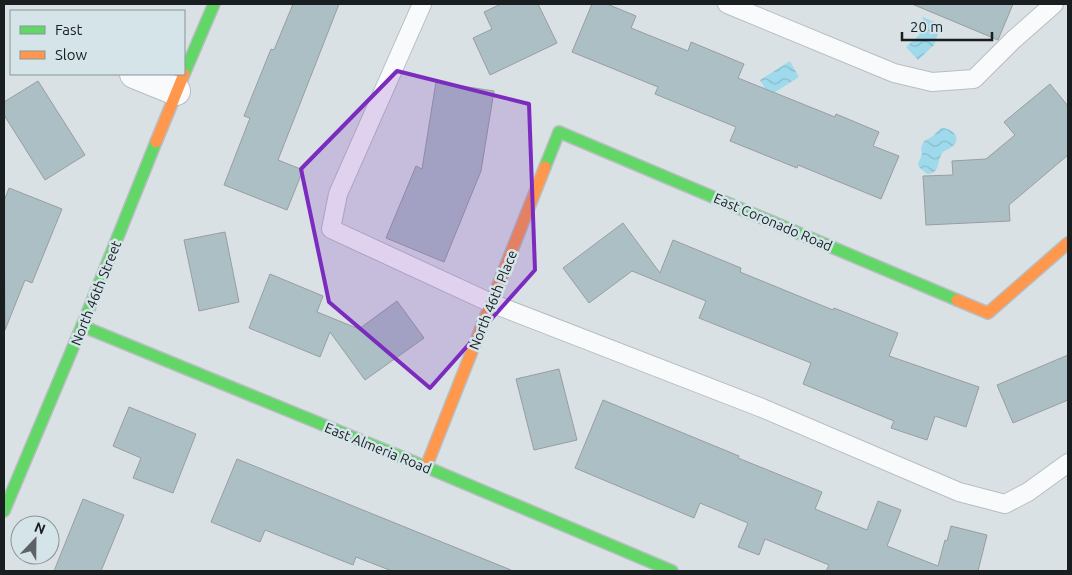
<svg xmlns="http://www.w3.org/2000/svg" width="1072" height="575" font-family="Ubuntu,sans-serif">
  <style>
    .water { fill: url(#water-waves) }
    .building { fill: #acbfc5; stroke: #989ea0 }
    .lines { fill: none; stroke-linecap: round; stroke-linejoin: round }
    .lane-casing { stroke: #b8bec1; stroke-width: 20 }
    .street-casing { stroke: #b8bec1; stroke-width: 30 }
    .fast-casing { stroke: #b8bec1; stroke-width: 14 }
    .slow-casing { stroke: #b8bec1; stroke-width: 14 }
    .lane { stroke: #f9fafb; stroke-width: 18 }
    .street { stroke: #f9fafb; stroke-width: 28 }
    .fast { stroke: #63d668; stroke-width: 11 }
    .slow { stroke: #ff974d; stroke-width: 11 }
    .marked { fill: #7b2cbf; fill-opacity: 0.2; stroke: #7b2cbf; stroke-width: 4; stroke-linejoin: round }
    .labels { text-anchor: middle; stroke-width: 5; stroke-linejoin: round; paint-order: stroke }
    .street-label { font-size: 14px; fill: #191e20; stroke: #d4e4e9 }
  </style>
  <defs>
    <pattern id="water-waves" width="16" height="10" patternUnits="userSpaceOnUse" patternTransform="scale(1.25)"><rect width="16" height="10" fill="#9edaec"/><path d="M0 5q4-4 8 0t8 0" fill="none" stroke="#88bbca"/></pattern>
  </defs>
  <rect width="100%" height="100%" fill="#d9e1e4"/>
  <!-- water -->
  <g class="water">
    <polygon points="923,17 941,25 934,45 918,60 906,47 919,35"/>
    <polygon points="790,61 799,77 769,96 760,80"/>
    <path d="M941,128c9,-1 22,9 12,18 -3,3 -8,4 -11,7 -5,8 -2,21 -15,21l-8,-7 -1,-4 4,-8 -1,-7 3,-7 9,-5z"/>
  </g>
  <!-- building -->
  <g class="building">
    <polygon points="293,4 339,4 278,160 303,170 287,210 224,185 250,118 244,116 271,49 274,50"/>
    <polygon points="501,4 538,4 557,43 490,75 473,38 492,29 484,12"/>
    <polygon points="592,4 607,4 636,16 631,28 688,51 691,42 744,64 738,78 835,117 836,114 879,132 873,146 899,156 881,199 798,165 797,168 730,141 736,127 655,94 658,87 572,52"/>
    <polygon points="912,4 1013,4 998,40"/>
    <polygon points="38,81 85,155 45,180 4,115 4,102"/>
    <polygon points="436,82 494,91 481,171 444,262 386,238 416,166 422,169"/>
    <polygon points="1050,84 1068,106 1068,155 1009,205 1010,221 926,225 923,176 953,175 952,161 986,159 1015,135 1004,122"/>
    <polygon points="9,188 62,209 32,283 25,280 5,330 4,201"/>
    <polygon points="623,223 660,273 673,240 741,268 740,272 833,310 834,308 898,333 889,356 979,387 966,427 935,416 927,440 891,428 894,421 803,384 811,363 699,318 706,301 632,271 589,303 563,268"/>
    <polygon points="225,232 239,302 199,311 184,240"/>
    <polygon points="270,274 323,296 317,312 359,329 397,301 424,338 365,380 330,332 320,357 249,328"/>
    <polygon points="1068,355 1068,400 1013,423 997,385"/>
    <polygon points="559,369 577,440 534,450 516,379"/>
    <polygon points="603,400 739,456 738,458 822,492 815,509 867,530 878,501 901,510 887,546 938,566 945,540 947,541 951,526 987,535 978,571 826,571 829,565 765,539 759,555 738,547 748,523 700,503 694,518 575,468"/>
    <polygon points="129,407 196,434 173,493 133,478 141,458 113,446"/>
    <polygon points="237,459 511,570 511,571 392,571 356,557 353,565 265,530 260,542 211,522"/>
    <polygon points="83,499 124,515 101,571 54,571"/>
  </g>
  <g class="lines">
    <defs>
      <g id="lane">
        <polyline points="422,4 338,194 331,229 491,303 762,408 959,492 1005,504 1028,492 1068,463"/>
        <polyline points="727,4 894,73 932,82 974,79 1012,41 1054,4"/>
      </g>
      <polyline id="street" points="134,74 176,91"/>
      <g id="fast">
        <polyline points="184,74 214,4"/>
        <polyline points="545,167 559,132 957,300"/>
        <polyline points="82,326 426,467 672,571"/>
        <polyline points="4,511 82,326 156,142"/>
      </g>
      <g id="slow">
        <polyline points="156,142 184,74"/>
        <polyline points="957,300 988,313 1068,243"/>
        <polyline points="426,467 545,167"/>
      </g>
    </defs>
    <!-- lane casing -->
    <use href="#lane" class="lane-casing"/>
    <!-- street casing -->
    <use href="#street" class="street-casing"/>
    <!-- fast casing -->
    <use href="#fast" class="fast-casing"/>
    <!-- slow casing -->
    <use href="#slow" class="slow-casing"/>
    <!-- lane -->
    <use href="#lane" class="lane"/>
    <!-- street -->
    <use href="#street" class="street"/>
    <!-- fast -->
    <use href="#fast" class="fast"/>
    <!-- slow -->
    <use href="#slow" class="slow"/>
  </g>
  <!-- marked area -->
  <path class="marked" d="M397,71l132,33 6,166 -105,118 -101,-86 -28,-133z"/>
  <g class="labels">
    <!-- street labels -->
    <g class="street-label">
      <text transform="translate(773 222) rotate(23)" y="5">East Coronado Road</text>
      <text transform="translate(96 293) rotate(-68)" y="5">North 46th Street</text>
      <text transform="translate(493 300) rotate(-68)" y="5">North 46th Place</text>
      <text transform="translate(378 448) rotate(22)" y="5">East Almeria Road</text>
    </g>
  </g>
  <!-- border -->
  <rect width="1072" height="575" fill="none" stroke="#191e20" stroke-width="10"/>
  <!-- legend -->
  <rect x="10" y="10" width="175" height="65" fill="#d4e4e9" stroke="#899599"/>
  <rect x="20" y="26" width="25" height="8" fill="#63d668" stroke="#899599"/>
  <text x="55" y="35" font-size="15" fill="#191e20">Fast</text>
  <rect x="20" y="51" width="25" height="8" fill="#ff974d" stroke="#899599"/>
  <text x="55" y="60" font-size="15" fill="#191e20">Slow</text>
  <!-- north arrow -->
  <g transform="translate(35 540) rotate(22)"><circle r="24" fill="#d4e4e9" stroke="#899599"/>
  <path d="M0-4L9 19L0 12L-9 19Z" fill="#5c6265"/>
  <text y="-8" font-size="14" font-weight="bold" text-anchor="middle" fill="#191e20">N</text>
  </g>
  <!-- scale -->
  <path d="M902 32v8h90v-8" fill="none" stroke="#191e20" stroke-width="2.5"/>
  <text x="910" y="32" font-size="15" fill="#191e20" stroke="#d4e4e9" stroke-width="4" paint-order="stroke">20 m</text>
</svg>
